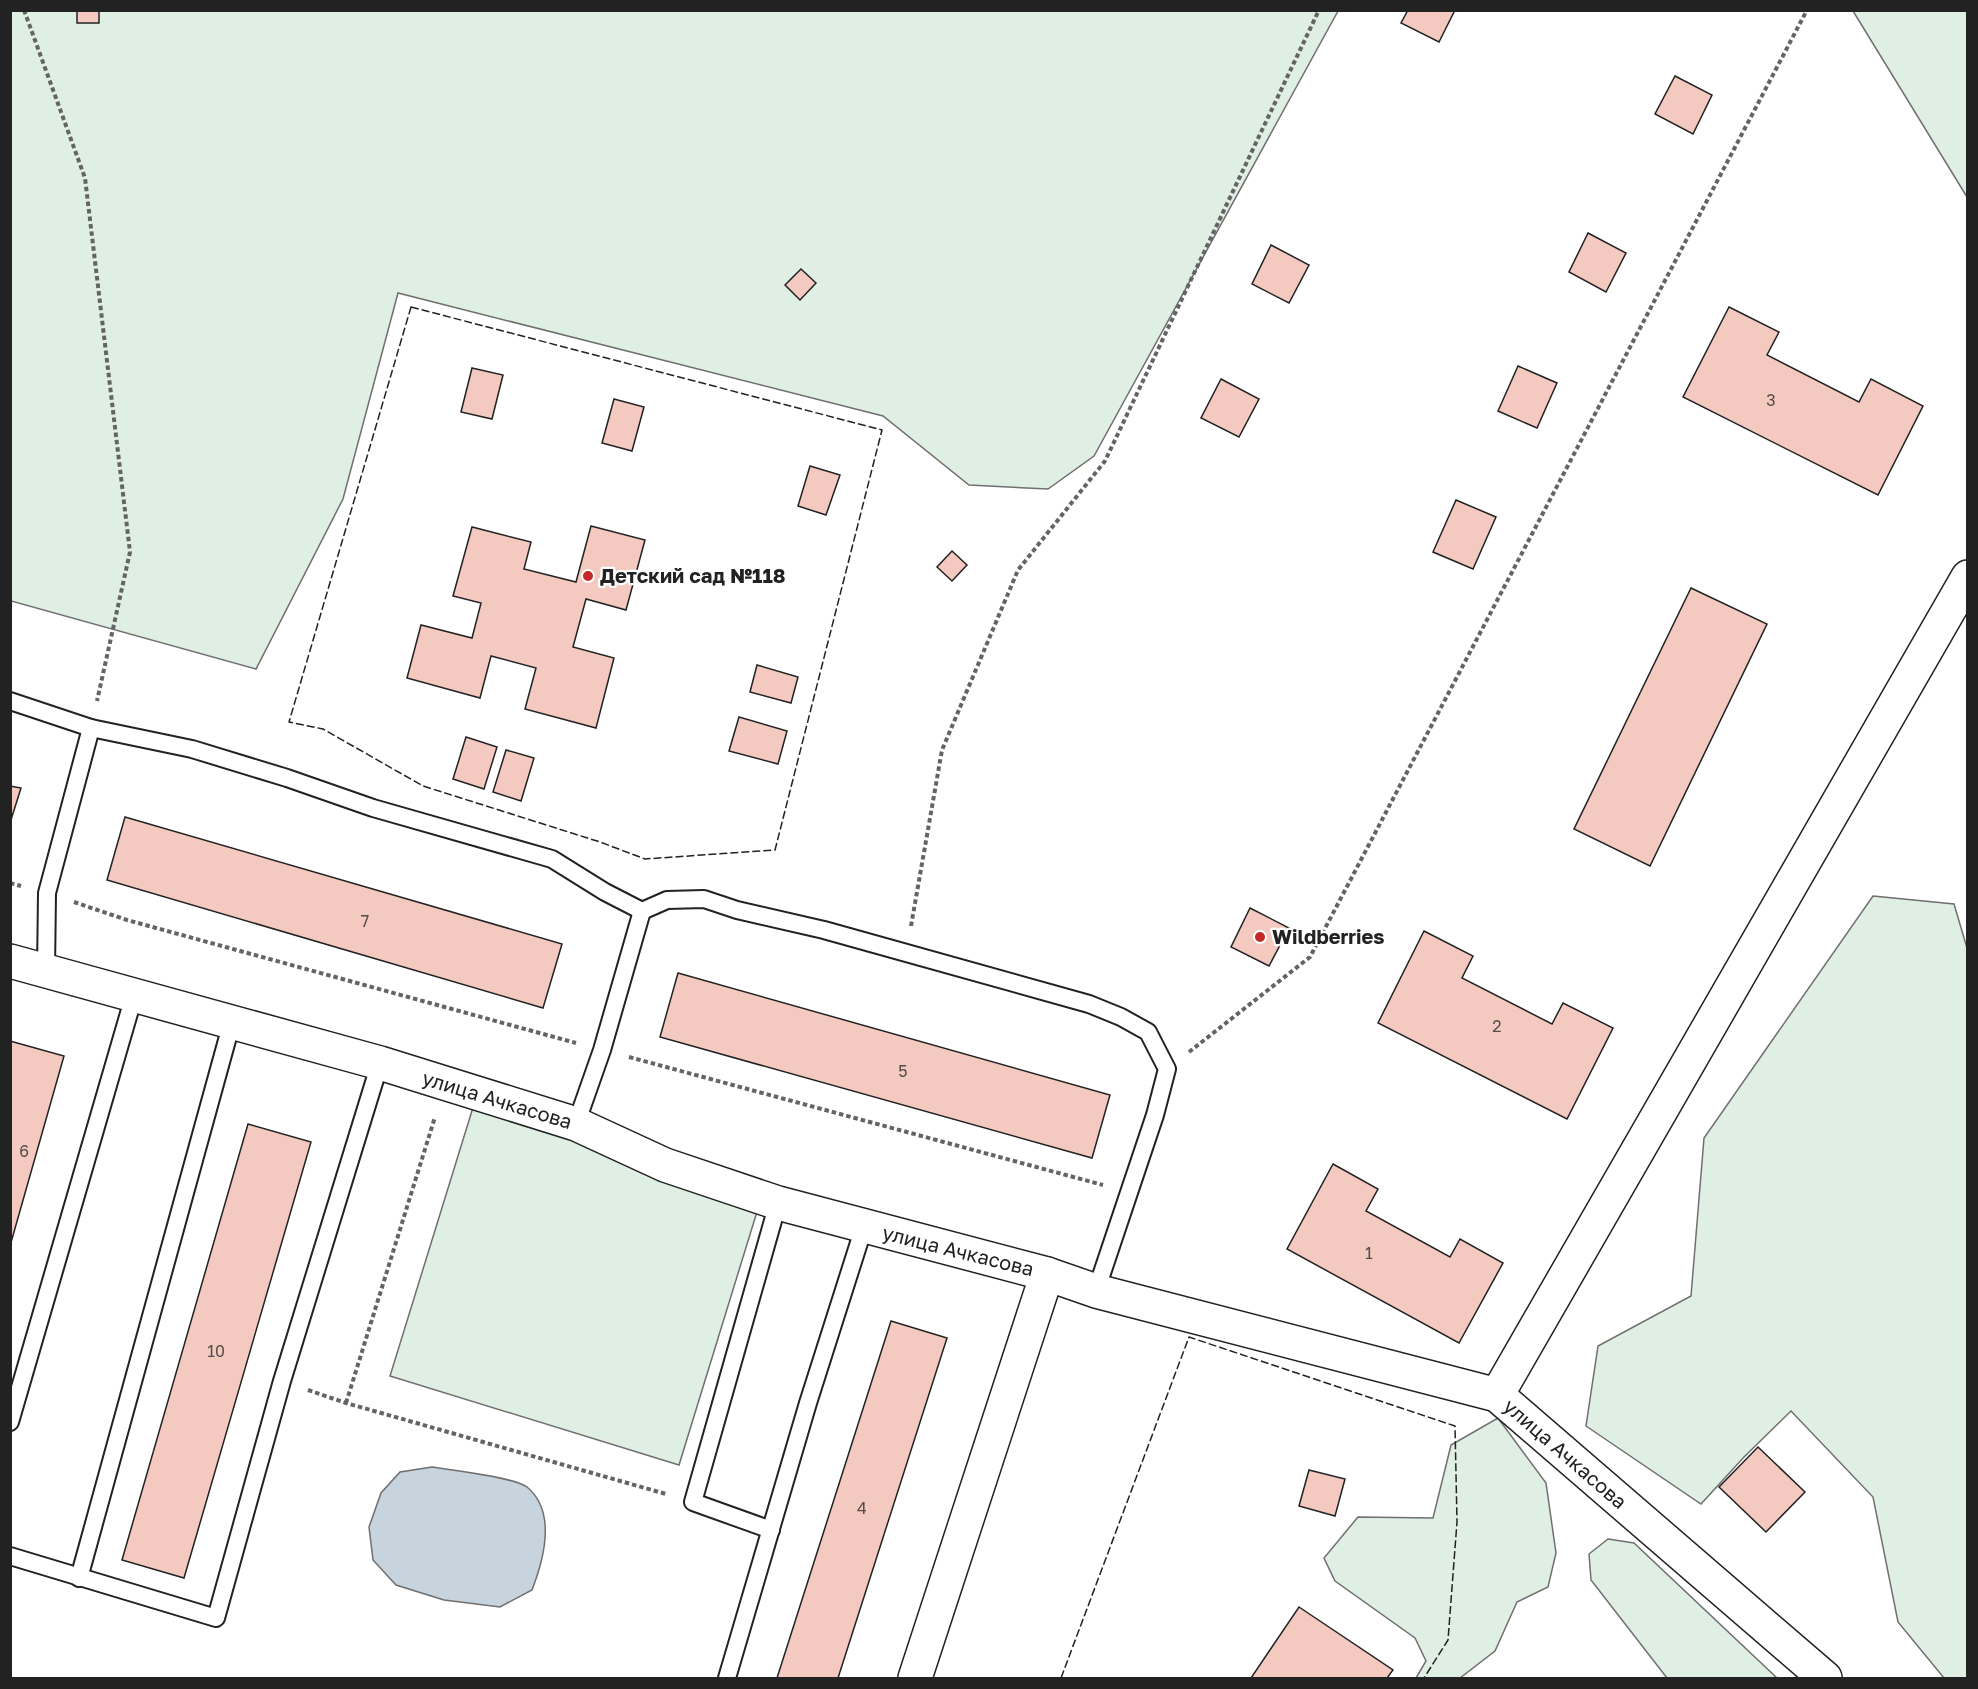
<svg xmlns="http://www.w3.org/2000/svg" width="1978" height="1689" font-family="'Golos Text',sans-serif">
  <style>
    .green { fill: #e0efe3; stroke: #6f6f6f; stroke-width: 1.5 }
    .water { fill: #c7d3dd; stroke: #6f6f6f; stroke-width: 1.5 }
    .building { fill: #f3c9c0; stroke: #222; stroke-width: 1.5 }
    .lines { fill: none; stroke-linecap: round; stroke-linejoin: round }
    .service-casing { stroke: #222; stroke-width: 20 }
    .minor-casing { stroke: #222; stroke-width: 36 }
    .path { stroke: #646464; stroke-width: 4; stroke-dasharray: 4.5 3; stroke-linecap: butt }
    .service { stroke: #fff; stroke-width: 16 }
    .minor { stroke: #fff; stroke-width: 33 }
    .fence { stroke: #222; stroke-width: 1.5; stroke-dasharray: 8 3; stroke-linecap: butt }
    .poi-dot { fill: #c62828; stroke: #fff; stroke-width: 2 }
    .labels { text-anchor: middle; stroke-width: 4.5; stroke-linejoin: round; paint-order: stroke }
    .number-label { font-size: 16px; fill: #564c4a }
    .poi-label { font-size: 20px; font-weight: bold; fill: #222; stroke: #fff; text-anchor: start }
    .street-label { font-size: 20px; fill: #222; stroke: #fff }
  </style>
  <rect width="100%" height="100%" fill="#fff"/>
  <!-- green -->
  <g class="green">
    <polygon points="10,11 1338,11 1094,456 1048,489 969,485 883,416 398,293 343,499 256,669 11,601"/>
    <polygon points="1853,11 1967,11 1967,197"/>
    <polygon points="1873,896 1954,904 1967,948 1967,1678 1944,1678 1898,1622 1873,1497 1791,1411 1744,1457 1701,1504 1586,1426 1598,1346 1691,1296 1704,1138"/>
    <polygon points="475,1101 764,1189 679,1465 390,1376"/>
    <polygon points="1498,1418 1546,1483 1556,1553 1548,1587 1517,1602 1495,1651 1460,1678 1416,1678 1426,1661 1415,1638 1335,1581 1324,1558 1358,1517 1433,1518 1451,1445"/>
    <polygon points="1608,1539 1634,1543 1777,1678 1667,1678 1591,1580 1589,1554"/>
  </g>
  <!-- water -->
  <path class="water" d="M432,1467c19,3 82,10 95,20 30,25 17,72 5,103l-32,17 -56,-7 -48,-15 -23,-25 -4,-33 12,-34 19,-21z"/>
  <!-- building -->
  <g class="building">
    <rect x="77" y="10" width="22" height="13"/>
    <polygon points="1408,10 1455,10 1439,42 1401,23"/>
    <polygon points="1675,76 1712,95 1693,134 1655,114"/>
    <polygon points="1588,233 1626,253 1606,292 1569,272"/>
    <polygon points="1271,245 1309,265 1289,303 1252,284"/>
    <polygon points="801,269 816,283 800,300 785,285"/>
    <polygon points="1729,307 1779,332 1767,355 1859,402 1871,379 1923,406 1878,495 1683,397"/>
    <polygon points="1518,366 1557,383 1537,428 1498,411"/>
    <polygon points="472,368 503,375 492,419 461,412"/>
    <polygon points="1221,379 1259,399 1239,437 1201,418"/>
    <polygon points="614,399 644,407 632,451 602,443"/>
    <polygon points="810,466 840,475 826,515 798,506"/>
    <polygon points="1456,500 1496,517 1473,569 1433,552"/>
    <polygon points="591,526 645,540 626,610 586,599 573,647 614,658 596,728 525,709 536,668 491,656 480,698 407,678 421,625 472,638 481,603 453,596 472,527 531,542 524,569 576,582"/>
    <polygon points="952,551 967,565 952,581 937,567"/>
    <polygon points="1691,588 1767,624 1650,866 1574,829"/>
    <polygon points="757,665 798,677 791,703 750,692"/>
    <polygon points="739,717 787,731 778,764 729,751"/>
    <polygon points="466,737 497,747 484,789 453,779"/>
    <polygon points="506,750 534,758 521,801 493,792"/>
    <polygon points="10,786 21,788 10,823"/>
    <polygon points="125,817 562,944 543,1008 107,880"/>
    <polygon points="1250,908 1289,928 1269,966 1231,947"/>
    <polygon points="1424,931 1473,956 1462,978 1552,1024 1563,1003 1613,1028 1567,1119 1378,1023"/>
    <polygon points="678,973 1110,1095 1092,1158 660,1037"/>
    <polygon points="10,1041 64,1056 10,1246"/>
    <polygon points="248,1124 311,1142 184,1578 122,1560"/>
    <polygon points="1333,1164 1378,1189 1366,1211 1450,1257 1460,1239 1503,1263 1459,1343 1287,1249"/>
    <polygon points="891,1321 947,1338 838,1678 777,1678"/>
    <polygon points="1758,1447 1805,1492 1766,1532 1719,1487"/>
    <polygon points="1309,1470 1345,1479 1335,1516 1299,1506"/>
    <polygon points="1299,1607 1393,1670 1387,1678 1251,1678"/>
  </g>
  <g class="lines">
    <defs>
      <g id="service">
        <polyline points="10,701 91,728 192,749 287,778 373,808 552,859 605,892 642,911 667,900 704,899 737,910 824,930 1089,1004 1121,1017 1148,1032 1167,1069 1155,1115 1096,1291"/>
        <polyline points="46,971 47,893 91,728"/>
        <polyline points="576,1124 602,1050 642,911"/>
        <polyline points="10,1422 134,996"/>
        <polyline points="771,1530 693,1502 778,1203"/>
        <polyline points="10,1556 216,1618 282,1381 380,1063"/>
        <polyline points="79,1578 232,1022"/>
        <polyline points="727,1678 808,1403 864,1227"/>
      </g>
      <g id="minor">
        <polyline points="10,961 380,1063 576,1124 665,1165 778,1203 1047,1274 1096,1291 1497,1395 1825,1678"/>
        <polyline points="1497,1395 1968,577"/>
        <polyline points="915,1678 1047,1274"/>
      </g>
    </defs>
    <!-- service casing -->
    <use href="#service" class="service-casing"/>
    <!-- minor casing -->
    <use href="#minor" class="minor-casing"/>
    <!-- path -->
    <g class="path">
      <polyline points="24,10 85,178 130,552 97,701"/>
      <polyline points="10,883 21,886"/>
      <polyline points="74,902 127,920 576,1043"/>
      <polyline points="911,926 942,750 1018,570 1105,461 1319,10"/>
      <polyline points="1189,1052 1310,957 1807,10"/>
      <polyline points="629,1057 1103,1185"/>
      <polyline points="308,1390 346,1403 666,1494"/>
      <polyline points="346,1403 435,1117"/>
    </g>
    <!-- service -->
    <use href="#service" class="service"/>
    <!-- minor -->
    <use href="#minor" class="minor"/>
    <!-- fence -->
    <g class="fence">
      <polygon points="411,307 882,430 775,850 645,859 600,842 423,786 323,729 289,722"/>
      <polyline points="1061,1678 1189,1337 1455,1426 1457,1522 1448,1640 1424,1678"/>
    </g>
  </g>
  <!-- markers -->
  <g class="poi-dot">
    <circle cx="588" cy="576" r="6"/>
    <circle cx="1260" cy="937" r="6"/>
  </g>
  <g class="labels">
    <!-- number labels -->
    <g class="number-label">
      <text x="1771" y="406">3</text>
      <text x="365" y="927">7</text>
      <text x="1497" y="1032">2</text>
      <text x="903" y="1077">5</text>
      <text x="24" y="1157">6</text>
      <text x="1369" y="1259">1</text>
      <text x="216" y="1357">10</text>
      <text x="862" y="1514">4</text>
    </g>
    <!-- poi labels -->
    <g class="poi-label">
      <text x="600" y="583">Детский сад №118</text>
      <text x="1272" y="944">Wildberries</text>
    </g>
    <!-- street labels -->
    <g class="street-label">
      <text transform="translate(497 1100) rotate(17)" y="7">улица Ачкасова</text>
      <text transform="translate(958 1251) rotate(14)" y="7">улица Ачкасова</text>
      <text transform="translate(1565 1454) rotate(41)" y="7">улица Ачкасова</text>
    </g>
  </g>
  <!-- border -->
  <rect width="1978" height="1689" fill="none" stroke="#222222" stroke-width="24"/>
</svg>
